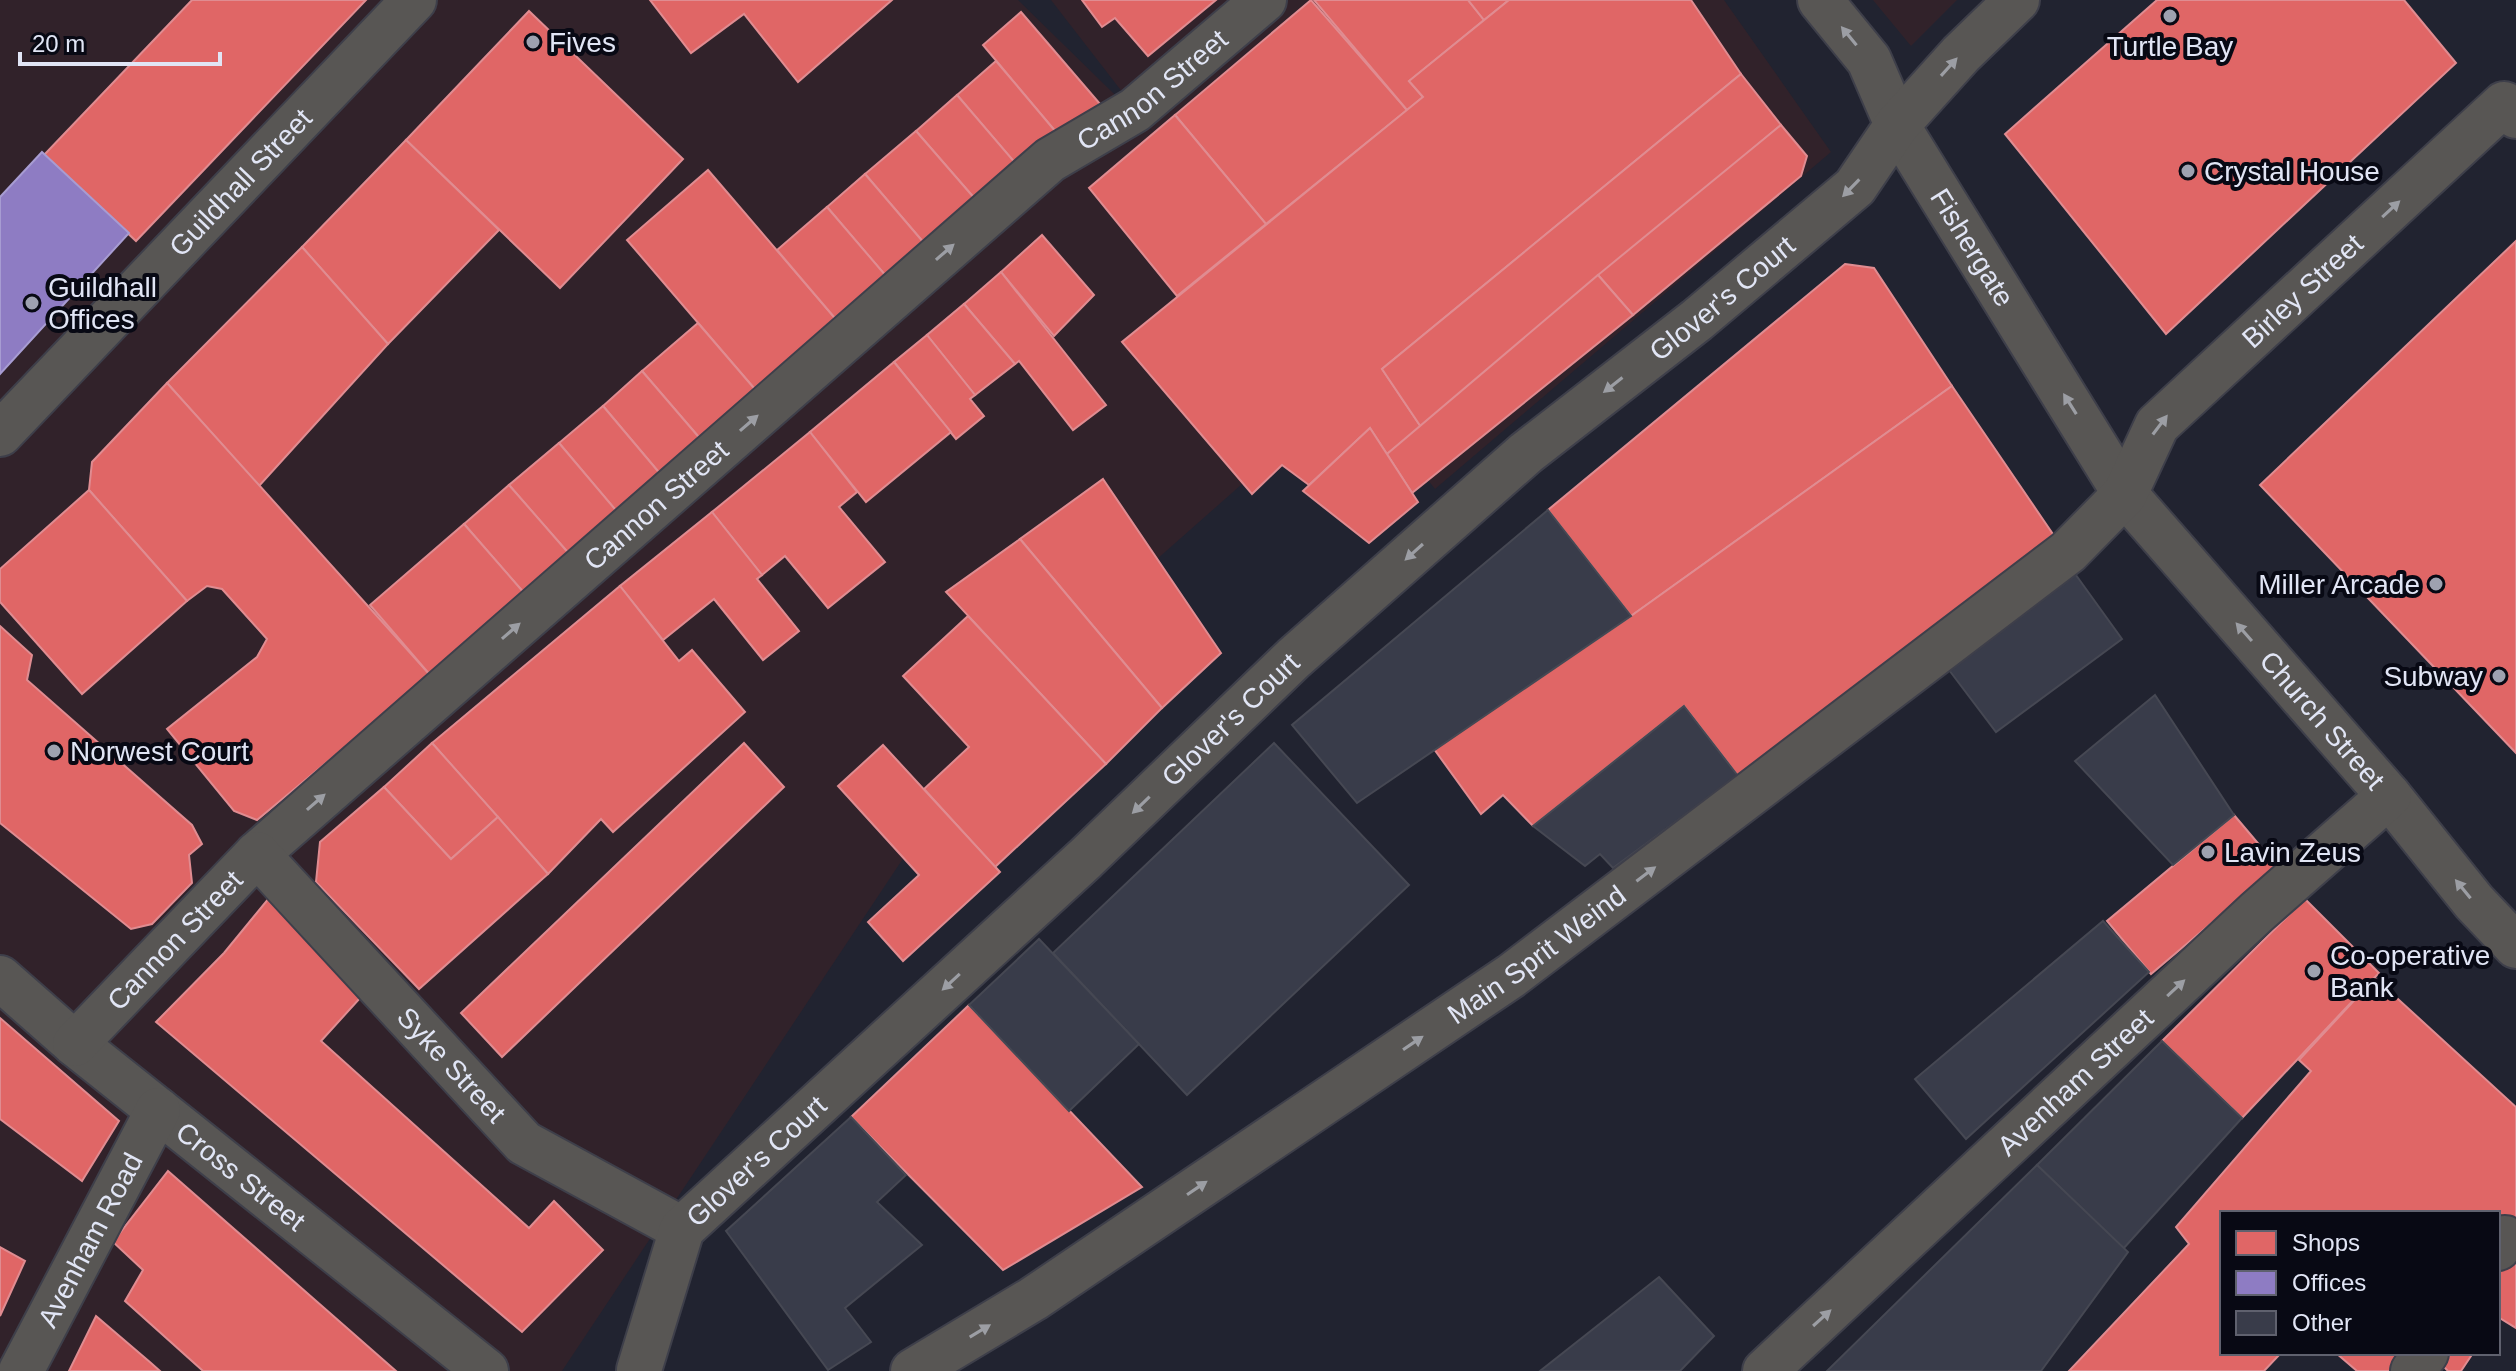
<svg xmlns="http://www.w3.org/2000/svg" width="2516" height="1371" font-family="Helvetica,sans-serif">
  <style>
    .commercial { fill: #31222a }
    .shops { fill: #e06666; stroke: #e08c91; stroke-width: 2 }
    .offices { fill: #8e7cc3; stroke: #a79cd2; stroke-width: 2 }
    .building { fill: #393c4a; stroke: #464853; stroke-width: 2 }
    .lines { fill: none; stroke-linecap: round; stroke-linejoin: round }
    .pedestrian-casing { stroke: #3e3f4a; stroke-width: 48 }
    .minor-casing { stroke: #3e3f4a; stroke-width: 48 }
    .pedestrian { stroke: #585654; stroke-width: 44 }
    .minor { stroke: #585654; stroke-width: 44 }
    .oneway { fill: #9c9ea4 }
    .poi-dot { fill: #9ea1b0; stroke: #080914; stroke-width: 3 }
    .labels { text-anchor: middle; stroke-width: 8; stroke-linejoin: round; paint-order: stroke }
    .poi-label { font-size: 28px; fill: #e1e5f5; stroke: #080914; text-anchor: start }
    .street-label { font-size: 28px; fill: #e1e5f5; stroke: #080914 }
  </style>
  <rect width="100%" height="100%" fill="#212330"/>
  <!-- commercial -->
  <g class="commercial">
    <polygon points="0,0 1018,0 1154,133 1051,0 1724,0 1831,152 1435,489 1353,386 1096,613 936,809 562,1371 0,1371"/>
    <polygon points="1873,0 1957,0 1911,46"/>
  </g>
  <!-- shops -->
  <g class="shops">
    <polygon points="192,0 366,0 136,241 44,155"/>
    <polygon points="650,0 892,0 798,82 744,14 691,53"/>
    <polygon points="1082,0 1216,0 1148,56 1115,18 1102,27"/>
    <polygon points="1311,0 1407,110 1266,224 1175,115"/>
    <polygon points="1314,0 1468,0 1484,20 1409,81 1423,97 1407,110"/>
    <polygon points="1468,0 1509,0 1484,20"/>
    <polygon points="1509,0 1691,0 1741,74 1382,369 1421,427 1387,454 1370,428 1309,485 1282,465 1252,494 1122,342 1423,97 1409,81"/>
    <polygon points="2157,0 2404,0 2456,63 2166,334 2005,134"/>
    <polygon points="529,11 683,159 560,288 406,140"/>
    <polygon points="1021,12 1100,104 1061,138 983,45"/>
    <polygon points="996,61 1061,138 1022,171 957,95"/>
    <polygon points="1741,74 1781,125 1421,427 1382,369"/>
    <polygon points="957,95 1022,171 982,207 916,131"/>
    <polygon points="1175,115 1266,224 1177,296 1089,188"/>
    <polygon points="1781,125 1807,156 1801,176 1633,315 1598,275"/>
    <polygon points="916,131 982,207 930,250 865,174"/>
    <polygon points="406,140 499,230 388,344 302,247"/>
    <polygon points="708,170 840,324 759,394 627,240"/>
    <polygon points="865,174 930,250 892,283 827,207"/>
    <polygon points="827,207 892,283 840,324 777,250"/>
    <polygon points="1042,235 1094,295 1054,336 1001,272"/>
    <polygon points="2516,241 2516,753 2260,485"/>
    <polygon points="302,247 388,344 259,486 167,383"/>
    <polygon points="1845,264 1874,268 1952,386 1631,616 1548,510"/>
    <polygon points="1001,272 1106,405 1073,430 1019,361 1015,364 964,304"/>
    <polygon points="1598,275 1633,315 1412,493 1387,454"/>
    <polygon points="964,304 1015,364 975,395 927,335"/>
    <polygon points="698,323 759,394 703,442 642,371"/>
    <polygon points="927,335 975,395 970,399 984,416 956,439 894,362"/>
    <polygon points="894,362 951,432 866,502 810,432"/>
    <polygon points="642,371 703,442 662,476 603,406"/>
    <polygon points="167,383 431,676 257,820 234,811 167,729 257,657 267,639 222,589 207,586 187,601 89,490 92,462"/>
    <polygon points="1952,386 2059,543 1738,776 1684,706 1533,826 1503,795 1481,814 1434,749 1631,616"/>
    <polygon points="603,406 662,476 619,514 559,443"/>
    <polygon points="1370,428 1418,502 1369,543 1303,491"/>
    <polygon points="810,432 857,492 839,507 885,562 828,608 785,556 762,575 712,512"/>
    <polygon points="559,443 619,514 571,556 509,485"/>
    <polygon points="1103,479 1221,653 1162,708 1020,539"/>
    <polygon points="509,485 571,556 525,594 464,524"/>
    <polygon points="89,490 187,601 82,694 0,602 0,569"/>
    <polygon points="712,512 762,575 757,579 799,631 763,660 714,599 663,640 620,586"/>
    <polygon points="464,524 525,594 431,676 370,605"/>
    <polygon points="1020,539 1162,708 1106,764 946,592"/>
    <polygon points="620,586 679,661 692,650 745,712 613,832 601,819 548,874 432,743"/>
    <polygon points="968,616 1106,764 995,867 924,789 969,747 903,676"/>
    <polygon points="0,626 32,655 27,680 192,825 202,844 189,855 192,883 152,924 131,929 0,823"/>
    <polygon points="432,743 498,817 451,859 384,787"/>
    <polygon points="744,743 784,787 502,1057 461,1013"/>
    <polygon points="883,745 1000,872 903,961 868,922 919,875 838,786"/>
    <polygon points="384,787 451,859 498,817 548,874 419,989 316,882 320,842"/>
    <polygon points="2234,815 2278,867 2151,974 2107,921"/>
    <polygon points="269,898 361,997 321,1041 529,1228 554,1201 603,1250 522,1332 156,1022 224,953"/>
    <polygon points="2305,899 2379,973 2242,1118 2162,1041"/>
    <polygon points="2375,978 2516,1107 2516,1328 2498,1317 2498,1271 2513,1244 2498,1232 2498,1213 2222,1213 2222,1353 2281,1353 2264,1371 2069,1371 2189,1244 2176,1227 2311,1071 2299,1060"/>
    <polygon points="969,1005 1142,1187 1003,1270 851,1117"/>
    <polygon points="0,1018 119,1121 82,1181 0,1119"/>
    <polygon points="168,1171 396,1371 203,1371 125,1301 143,1270 113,1242"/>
    <polygon points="0,1247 25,1261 0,1316"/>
    <polygon points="96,1316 151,1363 160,1371 69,1371"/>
    <polygon points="2336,1353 2396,1353 2406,1362 2399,1371 2357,1371"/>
    <polygon points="2451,1353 2473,1353 2461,1371 2448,1371 2443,1366"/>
  </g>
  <!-- offices -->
  <polygon class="offices" points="42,152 129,233 0,374 0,197"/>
  <!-- building -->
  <g class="building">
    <polygon points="1548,510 1631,616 1357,803 1292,725"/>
    <polygon points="2068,564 2122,639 1996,732 1949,670 1961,647"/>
    <polygon points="2155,695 2234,815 2173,865 2075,761"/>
    <polygon points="1684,706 1738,776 1613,868 1600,854 1585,866 1533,826"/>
    <polygon points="1274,743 1409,885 1187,1095 1053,953"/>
    <polygon points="2103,921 2149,972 1966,1139 1915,1079"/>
    <polygon points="1039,939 1139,1044 1069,1111 969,1005"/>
    <polygon points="2162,1041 2242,1118 2123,1249 2037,1165"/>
    <polygon points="851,1117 906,1175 877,1202 922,1245 845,1308 871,1342 828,1370 726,1231"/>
    <polygon points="2037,1165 2128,1252 2041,1371 1827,1371"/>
    <polygon points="1659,1277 1714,1336 1680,1371 1540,1371"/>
  </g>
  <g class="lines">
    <defs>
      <g id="pedestrian">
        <path id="s1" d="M257,854l793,-694 85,-50 129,-110"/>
      </g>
      <g id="minor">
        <path id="s2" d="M1820,0l49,60 28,65 228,369 264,302 85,106 42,44"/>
        <path id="s3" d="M0,434l414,-434"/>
        <path id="s4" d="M0,978l75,66 411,327"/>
        <path id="s5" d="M75,1044l182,-190 267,289 158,86"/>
        <polyline points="2498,1248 2505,1238"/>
        <path id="s6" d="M639,1370l43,-141 403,-370 209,-201 232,-205 171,-133 158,-133 42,-62 64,-71 56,-54"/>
        <path id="s7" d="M21,1371l137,-261"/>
        <path id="s8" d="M913,1371l120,-72 478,-323 557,-424 57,-58 32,-69 347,-321 12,12"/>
        <path id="s9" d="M1765,1371l492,-459 132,-116"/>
        <polyline points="2413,1371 2426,1353"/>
      </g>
    </defs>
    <!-- pedestrian casing -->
    <use href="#pedestrian" class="pedestrian-casing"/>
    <!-- minor casing -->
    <use href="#minor" class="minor-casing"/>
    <!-- pedestrian -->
    <use href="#pedestrian" class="pedestrian"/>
    <!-- minor -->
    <use href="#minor" class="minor"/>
  </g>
  <!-- one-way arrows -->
  <defs><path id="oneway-solid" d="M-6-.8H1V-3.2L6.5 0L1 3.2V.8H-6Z" transform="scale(2)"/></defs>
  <g class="oneway">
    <use href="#oneway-solid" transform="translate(1849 36) rotate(-129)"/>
    <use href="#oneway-solid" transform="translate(1949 67) rotate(-48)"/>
    <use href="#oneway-solid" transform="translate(1851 188) rotate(134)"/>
    <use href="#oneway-solid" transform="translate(2391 209) rotate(-43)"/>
    <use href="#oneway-solid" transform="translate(945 252) rotate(-41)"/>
    <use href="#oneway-solid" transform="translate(1613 385) rotate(142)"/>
    <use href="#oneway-solid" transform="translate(2070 404) rotate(-122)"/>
    <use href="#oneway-solid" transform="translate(749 423) rotate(-41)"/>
    <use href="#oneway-solid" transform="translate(2160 425) rotate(-53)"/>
    <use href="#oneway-solid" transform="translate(1414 552) rotate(138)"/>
    <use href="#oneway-solid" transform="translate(511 631) rotate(-41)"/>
    <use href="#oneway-solid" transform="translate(2244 632) rotate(-131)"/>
    <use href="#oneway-solid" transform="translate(316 802) rotate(-41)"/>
    <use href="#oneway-solid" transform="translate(1141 805) rotate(136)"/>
    <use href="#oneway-solid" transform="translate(1646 874) rotate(-37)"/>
    <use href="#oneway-solid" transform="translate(2463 889) rotate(-129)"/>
    <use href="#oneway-solid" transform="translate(951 982) rotate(137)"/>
    <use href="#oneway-solid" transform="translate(2176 988) rotate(-43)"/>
    <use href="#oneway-solid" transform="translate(1413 1043) rotate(-34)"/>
    <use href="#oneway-solid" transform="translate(1197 1188) rotate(-34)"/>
    <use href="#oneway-solid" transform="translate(1822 1318) rotate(-42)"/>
    <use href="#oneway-solid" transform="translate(980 1331) rotate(-31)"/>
  </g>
  <!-- markers -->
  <g class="poi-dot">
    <circle cx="2170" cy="16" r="8"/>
    <circle cx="533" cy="42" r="8"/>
    <circle cx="2188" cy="171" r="8"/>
    <circle cx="32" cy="303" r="8"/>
    <circle cx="2436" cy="584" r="8"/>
    <circle cx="2499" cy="676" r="8"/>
    <circle cx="54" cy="751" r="8"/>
    <circle cx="2208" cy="852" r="8"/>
    <circle cx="2314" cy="971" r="8"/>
  </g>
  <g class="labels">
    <!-- poi labels -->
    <g class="poi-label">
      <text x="549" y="52">Fives</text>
      <text x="2170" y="56" text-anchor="middle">Turtle Bay</text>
      <text x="2204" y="181">Crystal House</text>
      <text x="48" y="297">Guildhall<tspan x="48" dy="32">Offices</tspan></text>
      <text x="2420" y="594" text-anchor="end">Miller Arcade</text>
      <text x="2483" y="686" text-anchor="end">Subway</text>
      <text x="70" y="761">Norwest Court</text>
      <text x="2224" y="862">Lavin Zeus</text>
      <text x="2330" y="965">Co-operative<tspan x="2330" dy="32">Bank</tspan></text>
    </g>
    <!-- street labels -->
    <g class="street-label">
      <text dy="10" stroke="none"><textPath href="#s1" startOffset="1178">Cannon Street</textPath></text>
      <text dy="10" stroke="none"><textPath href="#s3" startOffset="348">Guildhall Street</textPath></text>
      <text dy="10" stroke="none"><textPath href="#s2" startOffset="292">Fishergate</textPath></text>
      <text dy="10" stroke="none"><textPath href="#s8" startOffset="1772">Birley Street</textPath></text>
      <text dy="10" stroke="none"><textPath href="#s6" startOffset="1544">Glover's Court</textPath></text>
      <text dy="10" stroke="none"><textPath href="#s1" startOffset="530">Cannon Street</textPath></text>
      <text dy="10" stroke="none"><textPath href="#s6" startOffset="896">Glover's Court</textPath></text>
      <text dy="10" stroke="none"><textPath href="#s2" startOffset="882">Church Street</textPath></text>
      <text dy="10" stroke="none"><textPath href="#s5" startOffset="144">Cannon Street</textPath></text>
      <text dy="10" stroke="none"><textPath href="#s8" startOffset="750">Main Sprit Weind</textPath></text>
      <text dy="10" stroke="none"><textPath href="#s5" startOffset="550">Syke Street</textPath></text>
      <text dy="10" stroke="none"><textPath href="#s9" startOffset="424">Avenham Street</textPath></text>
      <text dy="10" stroke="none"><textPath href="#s6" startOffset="248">Glover's Court</textPath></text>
      <text dy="10" stroke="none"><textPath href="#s4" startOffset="312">Cross Street</textPath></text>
      <text dy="10" stroke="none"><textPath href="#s7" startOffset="148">Avenham Road</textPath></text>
    </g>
  </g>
  <!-- legend -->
  <rect x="2220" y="1211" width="280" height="144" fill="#080914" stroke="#5f616e" stroke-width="2"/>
  <rect x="2236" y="1231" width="40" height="24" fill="#e06666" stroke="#5f616e" stroke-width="2"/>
  <text x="2292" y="1251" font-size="24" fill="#e1e5f5">Shops</text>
  <rect x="2236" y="1271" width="40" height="24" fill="#8e7cc3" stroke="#5f616e" stroke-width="2"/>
  <text x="2292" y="1291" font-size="24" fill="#e1e5f5">Offices</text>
  <rect x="2236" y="1311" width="40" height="24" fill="#393c4a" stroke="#5f616e" stroke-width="2"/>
  <text x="2292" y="1331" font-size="24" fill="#e1e5f5">Other</text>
  <!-- scale -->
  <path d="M20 52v12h200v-12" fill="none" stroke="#e1e5f5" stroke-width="4"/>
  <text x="32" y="52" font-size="24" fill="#e1e5f5" stroke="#080914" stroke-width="6" paint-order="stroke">20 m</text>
</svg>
